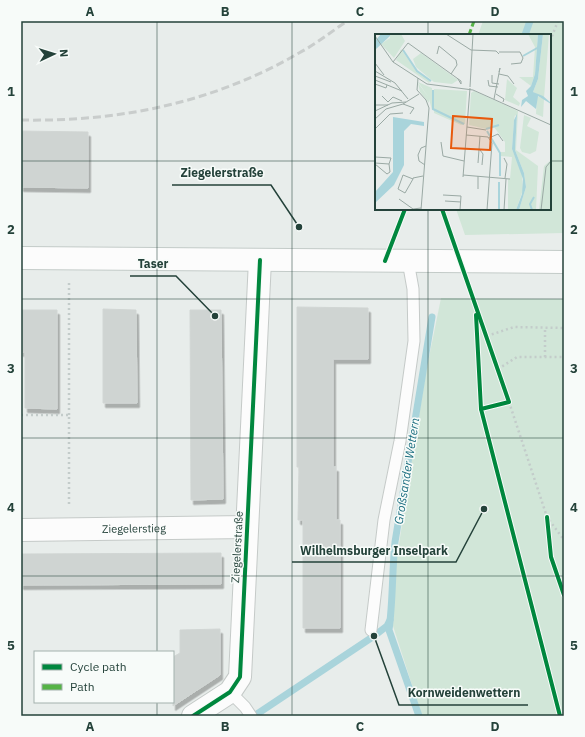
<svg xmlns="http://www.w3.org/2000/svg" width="585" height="737" font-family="'IBM Plex Sans',sans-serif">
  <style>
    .green { fill: #d1e6d8 }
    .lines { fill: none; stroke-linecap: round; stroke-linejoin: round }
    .stream { stroke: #a9d4db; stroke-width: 7 }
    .building { fill: #cfd4d2; stroke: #d1d6d4; filter: url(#shadow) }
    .service-casing { stroke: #c5cac8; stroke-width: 13 }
    .minor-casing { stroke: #c5cac8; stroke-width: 24 }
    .secondary-casing { stroke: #c3cbc8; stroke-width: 24 }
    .path { stroke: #c3ccca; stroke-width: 2.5; stroke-dasharray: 2 3; stroke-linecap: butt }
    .service { stroke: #fcfcfc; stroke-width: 11 }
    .minor { stroke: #fcfcfc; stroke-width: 22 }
    .secondary { stroke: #fcfcfc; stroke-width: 22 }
    .rail { stroke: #c9cdcc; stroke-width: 3; stroke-dasharray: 8 4; stroke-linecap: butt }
    .quiet { stroke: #55b346; stroke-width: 3; stroke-dasharray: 6 3; stroke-linecap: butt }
    .cycleway-casing { stroke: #f7fbf9; stroke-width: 6 }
    .cycleway { stroke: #00873e; stroke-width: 4 }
    .grid { fill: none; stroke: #24423a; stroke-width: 1; stroke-opacity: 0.55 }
    .labels { text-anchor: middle; stroke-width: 3; stroke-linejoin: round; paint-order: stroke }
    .street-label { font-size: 11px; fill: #24423a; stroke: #f7fbf9 }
    .water-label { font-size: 12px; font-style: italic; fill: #1c6f80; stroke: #f7fbf9 }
    .inset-river { fill: none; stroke: #a9d4db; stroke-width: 2 }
    .inset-road { fill: none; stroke: #9aa9a4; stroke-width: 1 }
    .view { fill: #e8590c; fill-opacity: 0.15; stroke: #e8590c; stroke-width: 2 }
    .inset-edge { fill: none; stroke: #24423a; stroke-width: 2 }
    .leader { fill: none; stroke: #24423a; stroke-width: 1.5 }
    .callout-dot { fill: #24423a; stroke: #f7fbf9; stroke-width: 1.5 }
    .callout-label { font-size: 12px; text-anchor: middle; font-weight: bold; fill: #24423a; stroke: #f7fbf9; stroke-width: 3; stroke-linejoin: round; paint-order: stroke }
    .neatline { fill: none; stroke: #24423a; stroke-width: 1.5 }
    .grid-label { font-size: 13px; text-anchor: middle; font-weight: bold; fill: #24423a }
  </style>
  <defs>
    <filter id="shadow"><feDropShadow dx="2.5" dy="4.5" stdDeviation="0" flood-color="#0004"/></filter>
  </defs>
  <rect width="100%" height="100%" fill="#e8edeb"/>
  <!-- green -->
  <g class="green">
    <polygon points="483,21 564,21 564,233 465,235 456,209 550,209 550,35 478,35"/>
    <polygon points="441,298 564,299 564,716 422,716 393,626 394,576 425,377"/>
  </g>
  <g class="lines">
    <!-- stream -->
    <g class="stream">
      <polyline points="525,35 530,21"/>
      <polyline points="254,716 374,636 387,626 390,620"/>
      <path d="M419,716l-30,-86c4,-29 3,-59 6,-88l37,-225"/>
    </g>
  </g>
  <!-- building -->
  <g class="building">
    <polygon points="21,131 88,132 88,188 21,187"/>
    <polygon points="297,307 368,308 368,359 333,359 333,467 336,467 336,520 340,520 340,628 303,628 303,520 298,520 299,467 297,467"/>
    <polygon points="103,309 136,310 137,403 103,403"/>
    <polygon points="21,310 57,310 57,409 25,408 25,352 21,352"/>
    <polygon points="190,310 221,310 223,499 191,500"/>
    <polygon points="221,553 221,584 21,585 21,554"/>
    <polygon points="220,629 220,675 173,706 173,657 180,653 180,630"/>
  </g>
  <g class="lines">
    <defs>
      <g id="service">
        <polyline points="371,630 384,520 400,441 414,341 413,289 408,261"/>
        <polyline points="230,692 245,707 251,716"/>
      </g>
      <g id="minor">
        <path id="s1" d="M21,530l226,-3"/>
        <polyline points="193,716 230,692 240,677 260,260"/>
      </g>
      <polyline id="secondary" points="21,258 564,262"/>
    </defs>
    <!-- service casing -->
    <use href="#service" class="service-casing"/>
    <!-- minor casing -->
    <use href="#minor" class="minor-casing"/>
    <!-- secondary casing -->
    <use href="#secondary" class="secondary-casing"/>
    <!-- path -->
    <g class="path">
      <polyline points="550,41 558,21"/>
      <polyline points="487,336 514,327 564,328"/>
      <polyline points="545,357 545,328"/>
      <polyline points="498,369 517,357 564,357"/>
      <polyline points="509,402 547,517 564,540"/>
      <polyline points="21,415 69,415 69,507"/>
      <polyline points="69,415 69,280"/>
      <polyline points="547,518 551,557 564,595"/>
    </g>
    <!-- service -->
    <use href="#service" class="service"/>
    <!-- minor -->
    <use href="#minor" class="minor"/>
    <!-- secondary -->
    <use href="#secondary" class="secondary"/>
    <!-- rail -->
    <path class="rail" d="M21,120c98,2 192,-17 278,-67 17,-9 32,-21 48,-32"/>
    <!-- quiet -->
    <polyline class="quiet" points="469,35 474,21"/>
    <defs>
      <g id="cycleway">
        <polyline points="442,209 509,402 481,409 560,716"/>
        <polyline points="385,261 405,209"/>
        <polyline points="476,315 481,409"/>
        <polyline points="547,517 551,557 564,595"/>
        <polyline points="193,716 230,692 240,677 260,260"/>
      </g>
    </defs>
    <!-- cycleway casing -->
    <use href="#cycleway" class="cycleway-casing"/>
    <!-- cycleway -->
    <use href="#cycleway" class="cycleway"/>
  </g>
  <!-- grid -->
  <path class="grid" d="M157,21v631M292,21v695M428,21v14M21,161h355M550,161h14M428,209v507M21,299h543M21,438h543M21,576h543M157,702v14"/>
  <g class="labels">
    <!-- street labels -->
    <g class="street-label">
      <text dy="4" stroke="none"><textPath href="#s1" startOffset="113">Ziegelerstieg</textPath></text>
      <text transform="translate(237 547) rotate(-87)" y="4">Ziegelerstraße</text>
    </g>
    <!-- water labels -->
    <g class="water-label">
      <text transform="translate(407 471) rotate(-81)" y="4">Großsander Wettern</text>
    </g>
  </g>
  <!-- overview -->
  <g transform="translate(375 34)">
    <rect width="176" height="176" fill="#e8edeb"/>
    <path d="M15,0h11l4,7 -11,17 -13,-14 9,-6zM153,0h10l-3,40 -4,12 -12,-9h14l2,-30zM168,0h6l-5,64 -11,-6 5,-13zM26,15l13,19 17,13 -2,2 -33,-23zM46,19l37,27 -6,4 -18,-2 -18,-15 -3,-8zM132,45l10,9 -4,9 7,6 -1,3 -14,-6zM43,48l14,6v22l-3,-11v4l-9,-11 -2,-9 11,15zM59,55l33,2 -2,33 -4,1 -27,-12zM99,57l44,20 -2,39 22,16 -2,44h-17l7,-23 -2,-14 -9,-23 2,-33 -2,-2 -1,5 -2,29 10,25 1,16 -7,20h-8v-31h2l2,-22 -12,-1v-4h5v-10l-11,-15 -8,2 -17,-4 2,-32zM162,62l7,3 -1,18 -7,-3zM149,81l7,3 -4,8 12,6 -3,19 -6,3 -8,-2 -2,-4zM176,126v50h-12l5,-44z" fill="#d1e6d8"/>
    <path d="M6,0h9v2l-15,14v-9zM163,0h5l-5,45 -5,13 10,4 8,7v1l-13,-8 -2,13 -10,-8 -5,6 1,-7 6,-4 -2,-5 5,-5 4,-12zM142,80l-2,36 9,23 2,14 -7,23h-3l6,-16 1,-15 -11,-30 2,-29zM18,83l31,5v4l-13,-2 -7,7v34l-10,20 -19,18v-11l18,-20z" fill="#a9d4db"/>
    <path class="inset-river" d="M28,16l14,21 14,10M148,22l16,-9M58,56v19l31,15M111,95l13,-4M112,97l13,22v23M124,176v-28M157,176l-2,-6 4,-7"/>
    <path class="inset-road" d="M71,0l25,16 25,1 3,3M0,2l18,26 34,22 46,6 78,35M124,18h21l3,6 -2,5 -10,1M62,20l2,-8 17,14 1,5 -6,9M18,28l15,-19 53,38v3l-3,-5M124,40l9,2 6,8M9,41l-9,-12v8l20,12 13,16M117,41v8l7,1M0,42l16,6M43,44l-1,12 9,10 3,8 -8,102M0,46l27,11M113,46l1,6 9,1M0,50l11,4 1,-3M95,53l3,-53M121,60l8,5 -1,3M7,62l6,6 5,-5 9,4M119,65l6,-31 -1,4M28,70l11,4 -4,6M0,71h13M0,77l17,-8 14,-1M0,85l11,-10 17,-5 16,-10M92,93l19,3M0,95l15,-15 13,-1M91,101l22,2 4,6 -5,67M114,104l9,-4 5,7M66,108l2,14 21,5M105,116l3,4 -1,11M0,123l16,1 -2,6 -14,-1M129,124l3,6 -2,14M103,129l2,-27M0,130l12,10 3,-2 -1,-8M50,131l-6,-4 -1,-6 3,-7 5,-2M88,141l47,4M88,143l7,-89M38,145l-10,-4 -5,14 7,4 8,-14v-1l10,-2M103,155v-13M68,161l18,1M24,165l14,10 8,-1M70,167l16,1M85,176l1,-14M129,176l2,-31M166,176l5,-43 5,-6"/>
    <path class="view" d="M78,82l39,3 -2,31 -39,-2z"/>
    <rect width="176" height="176" class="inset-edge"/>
  </g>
  <!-- callouts -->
  <path class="leader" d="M299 227L271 185H172M215 316L176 276H130M484 509L456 562H292M374 636L399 705H528"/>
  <g class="callout-dot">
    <circle cx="299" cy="227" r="4"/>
    <circle cx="215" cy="316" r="4"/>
    <circle cx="484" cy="509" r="4"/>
    <circle cx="374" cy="636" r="4"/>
  </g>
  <g class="callout-label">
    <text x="222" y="177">Ziegelerstraße</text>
    <text x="153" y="268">Taser</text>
    <text x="374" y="555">Wilhelmsburger Inselpark</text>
    <text x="464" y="697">Kornweidenwettern</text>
  </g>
  <!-- border -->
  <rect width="585" height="737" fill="none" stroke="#f7fbf9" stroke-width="44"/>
  <!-- legend -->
  <rect x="34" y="651" width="140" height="52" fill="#f7fbf9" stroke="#a3b1ad"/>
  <rect x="42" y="664" width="20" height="6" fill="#00873e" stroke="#a3b1ad"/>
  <text x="70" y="671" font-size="12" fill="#24423a">Cycle path</text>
  <rect x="42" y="684" width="20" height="6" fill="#55b346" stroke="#a3b1ad"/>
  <text x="70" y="691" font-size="12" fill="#24423a">Path</text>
  <!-- north arrow -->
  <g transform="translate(54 54) rotate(86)" stroke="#f7fbf9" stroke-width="3" paint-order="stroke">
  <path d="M0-3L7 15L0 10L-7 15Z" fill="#24423a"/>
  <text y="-6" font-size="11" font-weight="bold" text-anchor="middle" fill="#24423a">N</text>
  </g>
  <rect x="22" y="22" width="541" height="693" class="neatline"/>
  <g class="grid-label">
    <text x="90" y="16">A</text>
    <text x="225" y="16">B</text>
    <text x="360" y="16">C</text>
    <text x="495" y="16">D</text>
    <text x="11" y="96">1</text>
    <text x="574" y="96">1</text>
    <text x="11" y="234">2</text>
    <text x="574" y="234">2</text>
    <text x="11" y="373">3</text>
    <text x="574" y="373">3</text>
    <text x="11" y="512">4</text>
    <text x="574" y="512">4</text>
    <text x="11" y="650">5</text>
    <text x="574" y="650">5</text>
    <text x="90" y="731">A</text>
    <text x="225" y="731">B</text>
    <text x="360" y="731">C</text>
    <text x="495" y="731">D</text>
  </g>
</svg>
